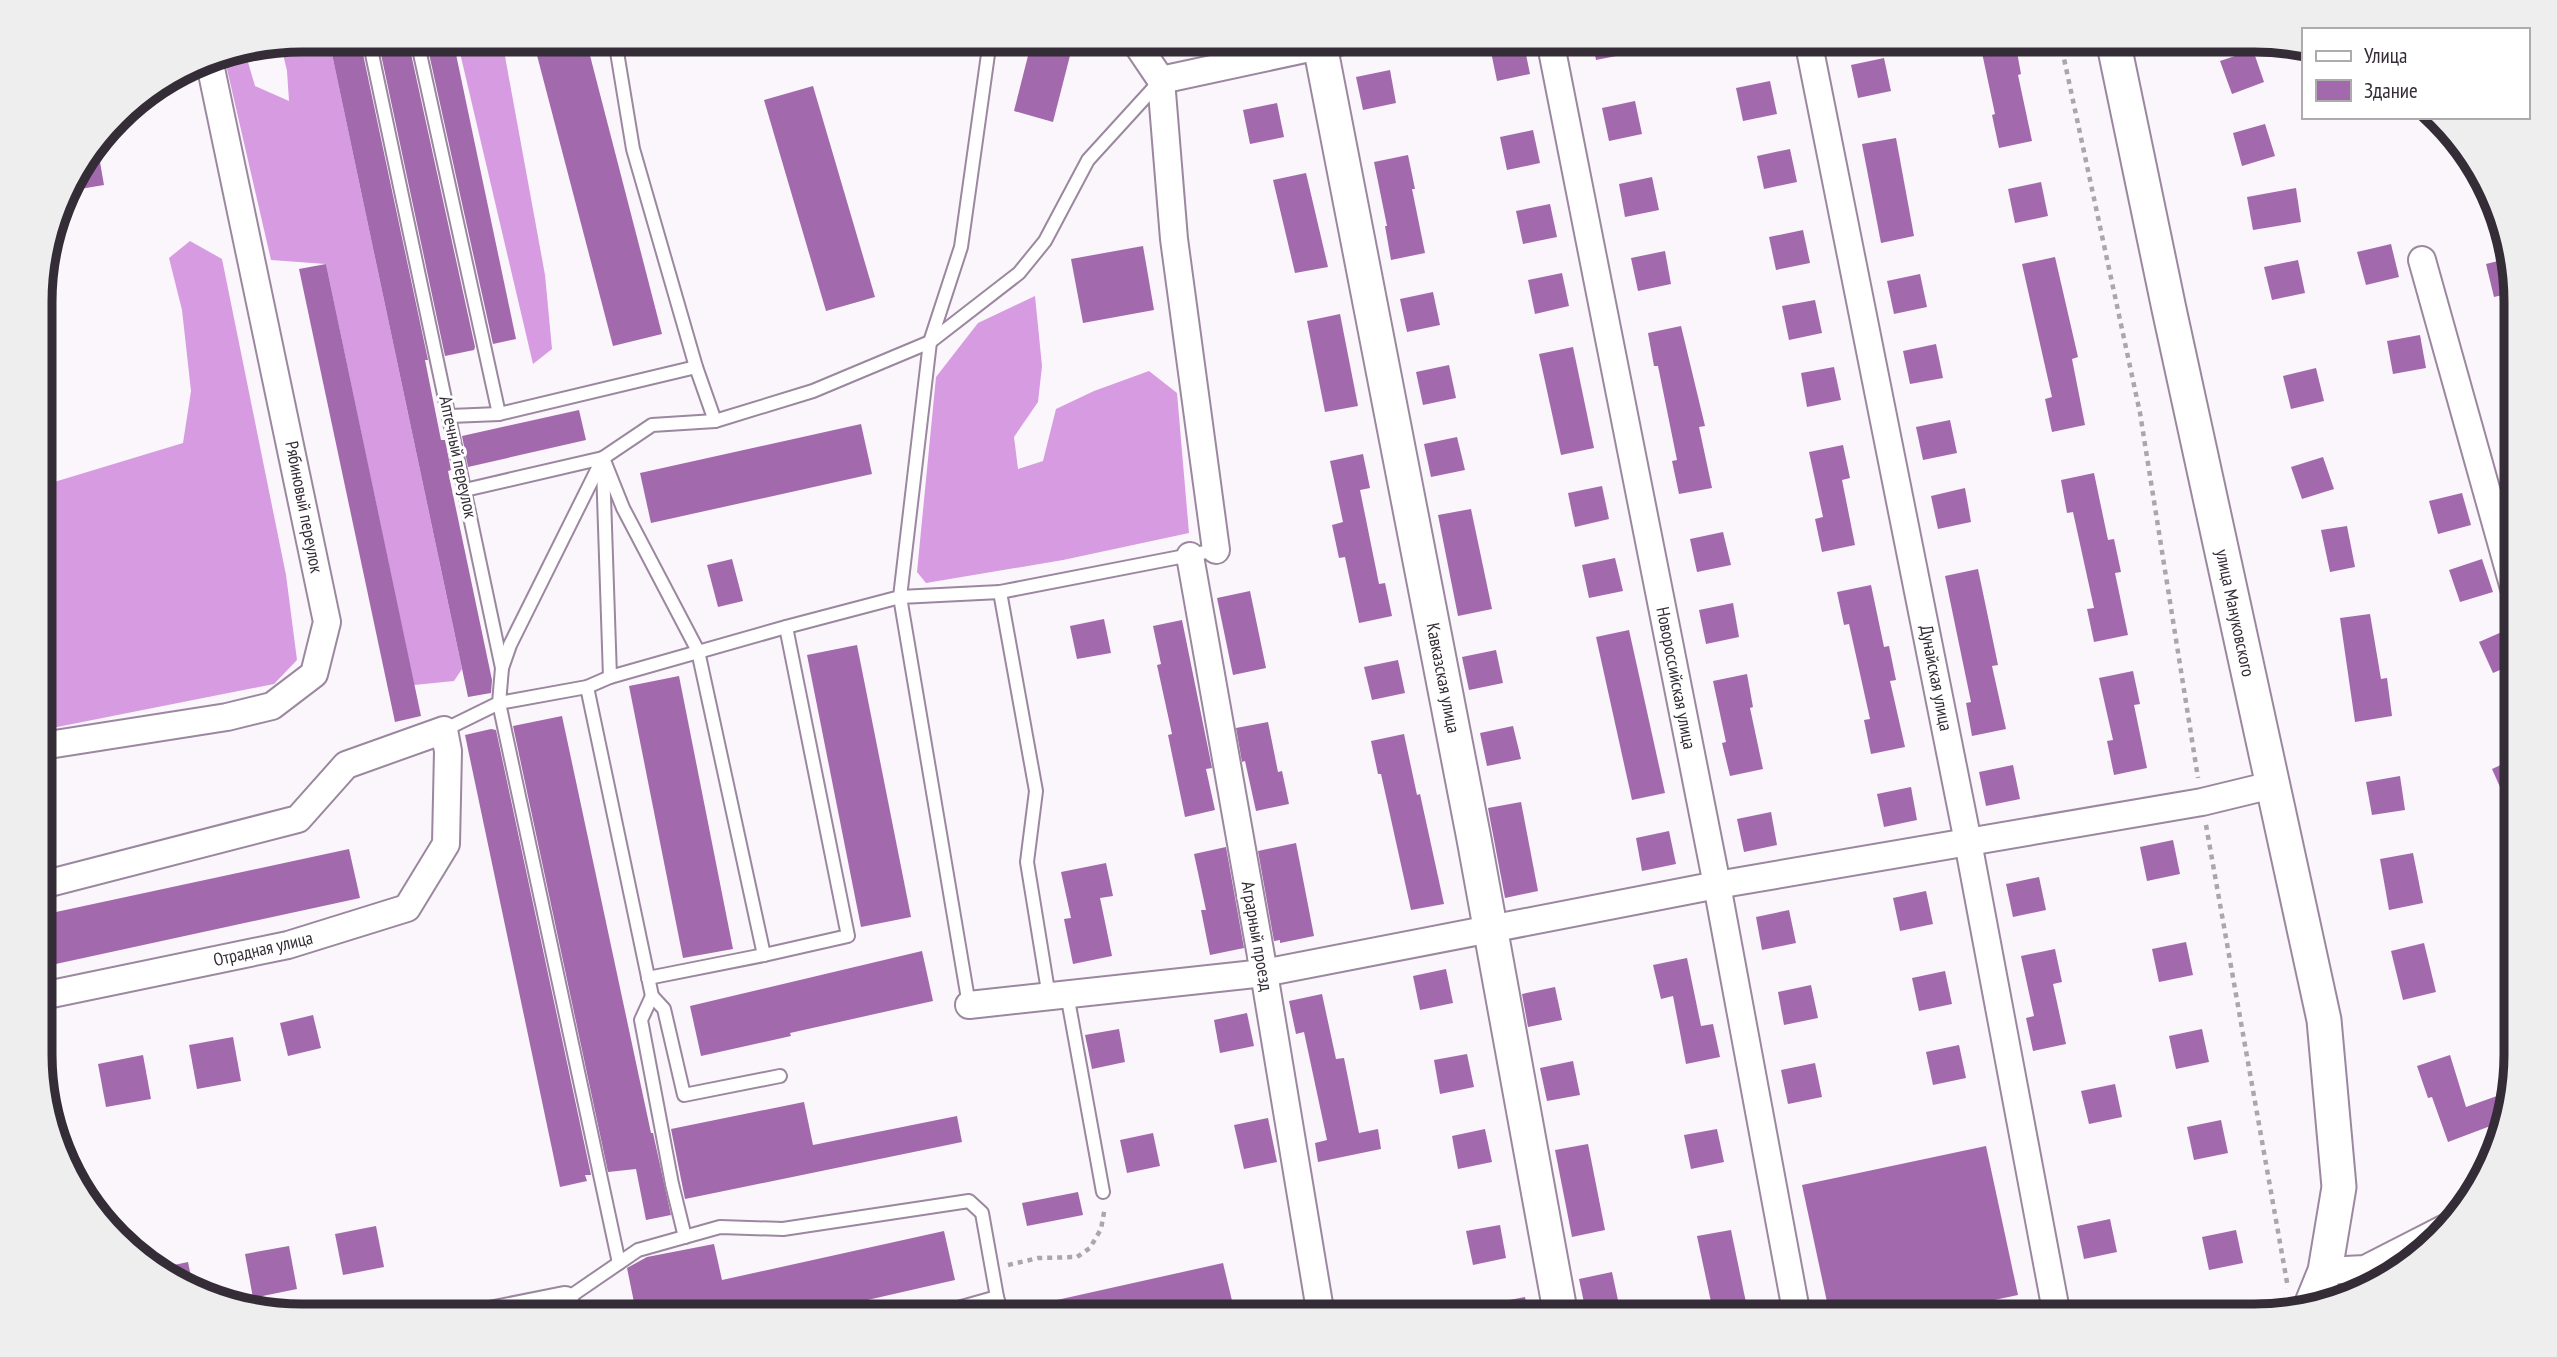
<svg xmlns="http://www.w3.org/2000/svg" width="2557" height="1357" font-family="'PT Sans Narrow',sans-serif">
  <style>
    .forest { fill: #d69be1 }
    .building { fill: #a269ad }
    .lines { fill: none; stroke-linecap: round; stroke-linejoin: round }
    .service-casing { stroke: #9b879f; stroke-width: 16 }
    .minor-casing { stroke: #9b879f; stroke-width: 30 }
    .tertiary-casing { stroke: #9b879f; stroke-width: 37 }
    .path { stroke: #aba5ac; stroke-width: 4.5; stroke-dasharray: 5 5; stroke-linecap: butt }
    .service { stroke: #fff; stroke-width: 12 }
    .minor { stroke: #fff; stroke-width: 26 }
    .tertiary { stroke: #fff; stroke-width: 33 }
    .labels { text-anchor: middle; stroke-width: 6; stroke-linejoin: round; paint-order: stroke }
    .street-label { font-size: 18px; fill: #342c36; stroke: #fff }
    .rim { fill: none; stroke: #342c36; stroke-width: 9 }
  </style>
  <rect width="100%" height="100%" fill="#fbf6fb"/>
  <!-- forest -->
  <g class="forest">
    <polygon points="303,40 329,40 462,669 454,681 414,685 326,264 271,260 224,56 245,52 255,86 289,101 287,71 281,45"/>
    <polygon points="457,40 502,40 545,275 552,349 533,364"/>
    <polygon points="190,241 222,259 286,575 297,660 274,684 42,730 41,486 183,443 191,391 182,310 169,258"/>
    <polygon points="1035,296 1042,366 1038,402 1014,437 1018,469 1043,461 1056,409 1094,391 1149,371 1177,393 1189,533 1063,560 926,583 917,572 936,377 978,323"/>
  </g>
  <!-- building -->
  <g class="building">
    <polygon points="329,40 360,40 428,360 425,360 441,440 445,440 451,470 448,471 492,680 491,693 468,697"/>
    <polygon points="378,40 408,40 475,347 474,350 445,356"/>
    <polygon points="426,40 453,40 516,339 493,344"/>
    <polygon points="533,40 586,40 662,334 613,346"/>
    <polygon points="1032,40 1074,40 1053,122 1014,111"/>
    <polygon points="1523,40 1530,74 1497,81 1490,47"/>
    <polygon points="1592,40 1651,40 1652,49 1596,60"/>
    <polygon points="2015,41 2021,74 2018,75 2032,141 1999,148 1992,115 1995,114 1981,48"/>
    <polygon points="2253,50 2264,82 2232,94 2220,61"/>
    <polygon points="1884,58 1891,91 1858,98 1851,65"/>
    <polygon points="1390,70 1396,103 1363,110 1356,77"/>
    <polygon points="1770,81 1777,114 1743,121 1736,88"/>
    <polygon points="813,86 875,297 826,311 764,100"/>
    <polygon points="1635,101 1642,134 1609,141 1602,108"/>
    <polygon points="1277,103 1284,137 1250,144 1243,110"/>
    <polygon points="2265,124 2275,156 2242,166 2233,133"/>
    <polygon points="1533,130 1540,163 1507,170 1500,137"/>
    <polygon points="1896,138 1914,236 1881,243 1862,144"/>
    <polygon points="1790,149 1797,182 1764,189 1757,156"/>
    <polygon points="1408,155 1415,189 1412,189 1425,253 1391,260 1385,226 1387,226 1374,162"/>
    <polygon points="100,162 104,185 80,189 77,174 84,165"/>
    <polygon points="1306,173 1328,267 1295,273 1273,180"/>
    <polygon points="1652,177 1659,210 1625,217 1619,184"/>
    <polygon points="2041,182 2048,216 2015,223 2008,189"/>
    <polygon points="2296,188 2301,222 2253,230 2247,197"/>
    <polygon points="1550,204 1557,237 1523,244 1516,211"/>
    <polygon points="1803,230 1810,263 1776,270 1769,237"/>
    <polygon points="2391,244 2399,277 2366,285 2357,252"/>
    <polygon points="1143,246 1154,310 1083,323 1071,259"/>
    <polygon points="1665,251 1671,284 1638,291 1631,258"/>
    <polygon points="2055,257 2078,357 2072,359 2085,425 2052,432 2045,399 2052,397 2022,264"/>
    <polygon points="2510,258 2515,269 2515,292 2494,297 2486,264"/>
    <polygon points="2298,260 2305,293 2272,300 2264,267"/>
    <polygon points="326,264 421,716 395,722 299,269"/>
    <polygon points="1562,273 1569,306 1535,314 1528,280"/>
    <polygon points="1920,274 1927,307 1894,314 1887,281"/>
    <polygon points="1433,292 1440,325 1407,332 1400,299"/>
    <polygon points="1815,300 1822,333 1789,340 1782,306"/>
    <polygon points="1340,314 1358,406 1325,412 1307,321"/>
    <polygon points="1681,326 1705,426 1699,427 1712,488 1679,494 1672,461 1677,460 1658,366 1654,366 1648,333"/>
    <polygon points="2420,335 2426,368 2393,374 2387,341"/>
    <polygon points="1936,344 1943,378 1910,384 1903,351"/>
    <polygon points="1573,347 1594,448 1561,455 1539,354"/>
    <polygon points="1449,365 1456,398 1423,405 1416,372"/>
    <polygon points="1834,367 1841,400 1807,407 1801,373"/>
    <polygon points="2316,368 2324,401 2291,409 2283,376"/>
    <polygon points="579,410 586,440 468,467 462,436"/>
    <polygon points="1950,420 1957,453 1923,460 1916,427"/>
    <polygon points="861,424 872,474 651,523 640,473"/>
    <polygon points="1457,437 1465,470 1431,477 1424,444"/>
    <polygon points="1843,445 1850,478 1842,480 1855,545 1822,552 1815,519 1823,517 1809,452"/>
    <polygon points="1363,454 1370,488 1360,490 1379,584 1385,583 1392,616 1359,623 1345,557 1339,558 1332,525 1343,522 1330,461"/>
    <polygon points="2323,457 2334,489 2302,499 2291,467"/>
    <polygon points="2094,473 2108,540 2114,539 2121,572 2115,573 2128,635 2094,642 2087,609 2094,608 2073,512 2067,513 2061,480"/>
    <polygon points="1602,486 1609,519 1575,527 1568,493"/>
    <polygon points="1965,488 1971,522 1938,529 1931,496"/>
    <polygon points="2462,493 2471,525 2438,534 2429,501"/>
    <polygon points="1471,509 1492,609 1458,616 1438,515"/>
    <polygon points="2347,526 2355,567 2330,572 2321,530"/>
    <polygon points="1723,532 1731,565 1697,572 1690,539"/>
    <polygon points="1615,558 1623,591 1589,598 1582,565"/>
    <polygon points="732,559 743,601 718,607 707,565"/>
    <polygon points="2482,559 2493,592 2460,602 2449,570"/>
    <polygon points="1978,569 1998,665 1992,666 2006,729 1972,736 1966,703 1971,702 1945,576"/>
    <polygon points="1871,585 1884,647 1889,646 1896,680 1890,681 1905,747 1871,754 1864,720 1870,719 1849,624 1844,625 1837,592"/>
    <polygon points="1250,591 1266,668 1233,675 1217,598"/>
    <polygon points="1733,603 1739,637 1706,644 1699,610"/>
    <polygon points="2370,614 2381,679 2387,678 2392,716 2355,722 2340,618"/>
    <polygon points="1104,619 1111,653 1077,659 1070,626"/>
    <polygon points="1182,620 1212,768 1206,769 1215,810 1185,817 1168,735 1172,734 1157,665 1161,664 1153,626"/>
    <polygon points="2511,628 2516,639 2516,663 2493,673 2479,642"/>
    <polygon points="1629,630 1665,793 1632,800 1596,637"/>
    <polygon points="857,645 911,917 861,927 807,655"/>
    <polygon points="1496,650 1503,683 1469,690 1462,657"/>
    <polygon points="1398,660 1405,693 1372,700 1364,667"/>
    <polygon points="2133,671 2140,704 2134,705 2147,768 2114,775 2107,741 2113,740 2099,678"/>
    <polygon points="1747,674 1753,707 1750,708 1763,769 1730,776 1722,743 1726,742 1713,681"/>
    <polygon points="679,676 733,949 683,958 629,686"/>
    <polygon points="562,716 651,1133 653,1133 671,1215 646,1220 636,1169 608,1172 513,726"/>
    <polygon points="1268,722 1278,772 1282,771 1289,804 1256,811 1245,761 1242,762 1236,728"/>
    <polygon points="1513,726 1521,759 1487,766 1480,733"/>
    <polygon points="491,729 496,730 591,1175 585,1175 587,1181 560,1187 465,735"/>
    <polygon points="1404,734 1417,795 1420,794 1444,904 1411,910 1381,774 1378,774 1371,741"/>
    <polygon points="2516,758 2516,823 2492,769"/>
    <polygon points="2013,765 2020,799 1986,806 1979,772"/>
    <polygon points="2400,776 2405,810 2372,815 2366,782"/>
    <polygon points="1911,787 1917,820 1884,827 1877,794"/>
    <polygon points="1521,802 1538,891 1505,898 1488,808"/>
    <polygon points="1771,812 1777,845 1744,852 1737,819"/>
    <polygon points="1669,831 1676,864 1642,871 1636,838"/>
    <polygon points="2173,840 2180,874 2147,881 2140,847"/>
    <polygon points="1296,843 1314,936 1280,943 1280,940 1274,941 1258,851"/>
    <polygon points="1226,847 1244,948 1210,955 1201,910 1206,910 1194,854"/>
    <polygon points="349,849 360,898 42,967 42,915"/>
    <polygon points="2413,853 2423,903 2389,910 2380,859"/>
    <polygon points="1106,863 1113,896 1100,898 1112,956 1073,964 1064,919 1071,918 1061,872"/>
    <polygon points="2039,877 2046,910 2013,917 2006,884"/>
    <polygon points="1926,891 1933,924 1900,931 1893,898"/>
    <polygon points="1789,910 1796,943 1762,950 1756,917"/>
    <polygon points="2186,942 2193,975 2159,982 2152,949"/>
    <polygon points="2424,943 2436,992 2403,1000 2391,951"/>
    <polygon points="2055,949 2062,982 2053,984 2066,1044 2033,1051 2026,1018 2034,1016 2021,956"/>
    <polygon points="922,951 933,1001 790,1033 791,1036 701,1056 690,1006"/>
    <polygon points="1687,958 1701,1026 1713,1024 1720,1057 1686,1064 1673,996 1661,999 1653,965"/>
    <polygon points="1446,969 1453,1003 1420,1010 1413,976"/>
    <polygon points="1945,971 1952,1004 1919,1011 1912,978"/>
    <polygon points="1811,985 1818,1018 1784,1025 1778,992"/>
    <polygon points="1555,987 1562,1020 1528,1027 1522,994"/>
    <polygon points="1322,994 1336,1059 1344,1058 1359,1133 1378,1129 1381,1149 1318,1162 1315,1143 1327,1140 1304,1032 1296,1034 1289,1001"/>
    <polygon points="1247,1013 1254,1046 1220,1053 1214,1020"/>
    <polygon points="313,1015 321,1048 288,1056 280,1023"/>
    <polygon points="1119,1029 1125,1062 1092,1069 1085,1035"/>
    <polygon points="2202,1029 2209,1062 2176,1069 2169,1036"/>
    <polygon points="233,1037 241,1081 197,1089 189,1045"/>
    <polygon points="1959,1045 1966,1078 1933,1085 1926,1052"/>
    <polygon points="1467,1054 1474,1087 1440,1094 1434,1060"/>
    <polygon points="143,1055 151,1099 106,1107 98,1064"/>
    <polygon points="2450,1055 2466,1107 2497,1096 2503,1112 2501,1122 2448,1142 2432,1097 2428,1098 2417,1066"/>
    <polygon points="1573,1061 1580,1095 1547,1101 1540,1068"/>
    <polygon points="1815,1063 1822,1097 1788,1104 1781,1070"/>
    <polygon points="2115,1084 2122,1117 2089,1124 2081,1091"/>
    <polygon points="804,1102 813,1145 957,1116 962,1142 685,1199 671,1129"/>
    <polygon points="1268,1118 1277,1162 1244,1169 1234,1125"/>
    <polygon points="2221,1120 2228,1153 2194,1160 2187,1127"/>
    <polygon points="1485,1129 1492,1162 1458,1169 1452,1136"/>
    <polygon points="1717,1129 1724,1162 1691,1169 1684,1135"/>
    <polygon points="1153,1133 1160,1166 1127,1173 1120,1140"/>
    <polygon points="1588,1144 1605,1230 1572,1237 1555,1150"/>
    <polygon points="1986,1146 2018,1295 1918,1316 1830,1316 1802,1185"/>
    <polygon points="1078,1192 1083,1215 1027,1226 1022,1203"/>
    <polygon points="2110,1219 2117,1252 2084,1259 2077,1226"/>
    <polygon points="1500,1225 1506,1258 1473,1265 1466,1231"/>
    <polygon points="376,1226 384,1267 343,1275 335,1234"/>
    <polygon points="1731,1230 1744,1293 1749,1316 1714,1316 1704,1269 1697,1236"/>
    <polygon points="2236,1230 2243,1263 2209,1270 2202,1237"/>
    <polygon points="944,1231 955,1280 793,1317 637,1317 627,1268 647,1257 714,1244 722,1280"/>
    <polygon points="289,1246 297,1289 253,1298 245,1254"/>
    <polygon points="188,1262 194,1291 186,1289 155,1269"/>
    <polygon points="1223,1263 1235,1313 1218,1316 1022,1317 1021,1308"/>
    <polygon points="1612,1272 1619,1305 1586,1312 1579,1279"/>
    <polygon points="1525,1297 1529,1316 1473,1316 1473,1307"/>
  </g>
  <g class="lines">
    <defs>
      <g id="service">
        <polyline points="369,40 502,668 499,703 444,730"/>
        <polyline points="417,40 499,414"/>
        <polyline points="615,40 633,149 696,367 715,421"/>
        <polyline points="450,416 499,414 696,367"/>
        <polyline points="603,458 623,508 698,651 764,955 848,936 786,627"/>
        <polyline points="603,467 610,677"/>
        <polyline points="465,490 603,458"/>
        <polyline points="1000,592 1036,791 1027,862 1049,997"/>
        <polyline points="502,668 510,645 603,458 652,425 715,421 813,391 930,342 1019,273 1045,241 1088,160 1160,81"/>
        <polyline points="587,687 652,996 664,1009 684,1095 780,1076"/>
        <polyline points="648,978 764,955"/>
        <polyline points="1067,994 1103,1192"/>
        <polyline points="652,996 641,1020 672,1184 685,1237"/>
        <polyline points="969,1005 900,597 1000,592 1216,550"/>
        <polyline points="619,1263 499,703 587,687 610,677 786,627 900,597 930,342 961,247 990,40"/>
        <polyline points="565,1300 638,1250 720,1227 783,1229 969,1201 982,1213 997,1297"/>
        <polyline points="926,1317 997,1297 1003,1317"/>
      </g>
      <g id="minor">
        <polyline points="1134,40 1161,80 1174,239 1216,550"/>
        <polyline points="1550,40 1717,885 1797,1316"/>
        <polyline points="1808,40 1968,842 2057,1316"/>
        <polyline points="1161,80 1347,40"/>
        <polyline points="2422,260 2515,592"/>
        <polyline points="1190,556 1264,973 1321,1316"/>
        <polyline points="42,746 227,717 272,706 314,674 327,622 209,59"/>
        <polyline points="42,885 298,819 346,765 444,730 448,751 446,844 407,908 288,945 42,996"/>
        <polyline points="969,1005 1264,973 1717,885 2202,802 2272,785"/>
        <polyline points="2325,1271 2365,1269 2455,1223"/>
        <polyline points="480,1317 565,1300 569,1317"/>
      </g>
      <g id="tertiary">
        <polyline points="1319,40 1474,839 1561,1316"/>
        <polyline points="2113,40 2169,309 2324,1020 2339,1187 2325,1271 2310,1308"/>
      </g>
    </defs>
    <!-- service casing -->
    <use href="#service" class="service-casing"/>
    <!-- minor casing -->
    <use href="#minor" class="minor-casing"/>
    <!-- tertiary casing -->
    <use href="#tertiary" class="tertiary-casing"/>
    <!-- path -->
    <g class="path">
      <polyline points="2060,40 2140,413 2198,778"/>
      <polyline points="2206,825 2288,1288"/>
      <polyline points="1008,1265 1038,1258 1077,1257 1090,1248 1101,1229 1105,1207"/>
    </g>
    <!-- service -->
    <use href="#service" class="service"/>
    <!-- minor -->
    <use href="#minor" class="minor"/>
    <!-- tertiary -->
    <use href="#tertiary" class="tertiary"/>
  </g>
  <g class="labels">
    <!-- street labels -->
    <g class="street-label">
      <text transform="translate(458 457) rotate(78)" y="6">Аптечный переулок</text>
      <text transform="translate(304 507) rotate(79)" y="6">Рябиновый переулок</text>
      <text transform="translate(2235 613) rotate(78)" y="6">улица Мануковского</text>
      <text transform="translate(1443 678) rotate(79)" y="6">Кавказская улица</text>
      <text transform="translate(1676 678) rotate(79)" y="6">Новороссийская улица</text>
      <text transform="translate(1936 678) rotate(79)" y="6">Дунайская улица</text>
      <text transform="translate(1257 936) rotate(80)" y="6">Аграрный проезд</text>
      <text transform="translate(263 949) rotate(-13)" y="6">Отрадная улица</text>
    </g>
  </g>
  <!-- crop -->
  <path d="M0 0H2557V1357H0ZM302 52H2254A250 250 0 0 1 2504 302V1054A250 250 0 0 1 2254 1304H302A250 250 0 0 1 52 1054V302A250 250 0 0 1 302 52Z" fill="#efeeef" fill-rule="evenodd"/>
  <path class="rim" d="M302 52H2254A250 250 0 0 1 2504 302V1054A250 250 0 0 1 2254 1304H302A250 250 0 0 1 52 1054V302A250 250 0 0 1 302 52Z"/>
  <!-- legend -->
  <rect x="2302" y="28" width="228" height="91" fill="#ffffff" stroke="#aeabaf" stroke-width="2"/>
  <rect x="2316" y="51" width="35" height="10" fill="#ffffff" stroke="#aeabaf" stroke-width="2"/>
  <text x="2364" y="63" font-size="21" fill="#342c36">Улица</text>
  <rect x="2316" y="80" width="35" height="21" fill="#a269ad" stroke="#aeabaf" stroke-width="2"/>
  <text x="2364" y="98" font-size="21" fill="#342c36">Здание</text>
</svg>
